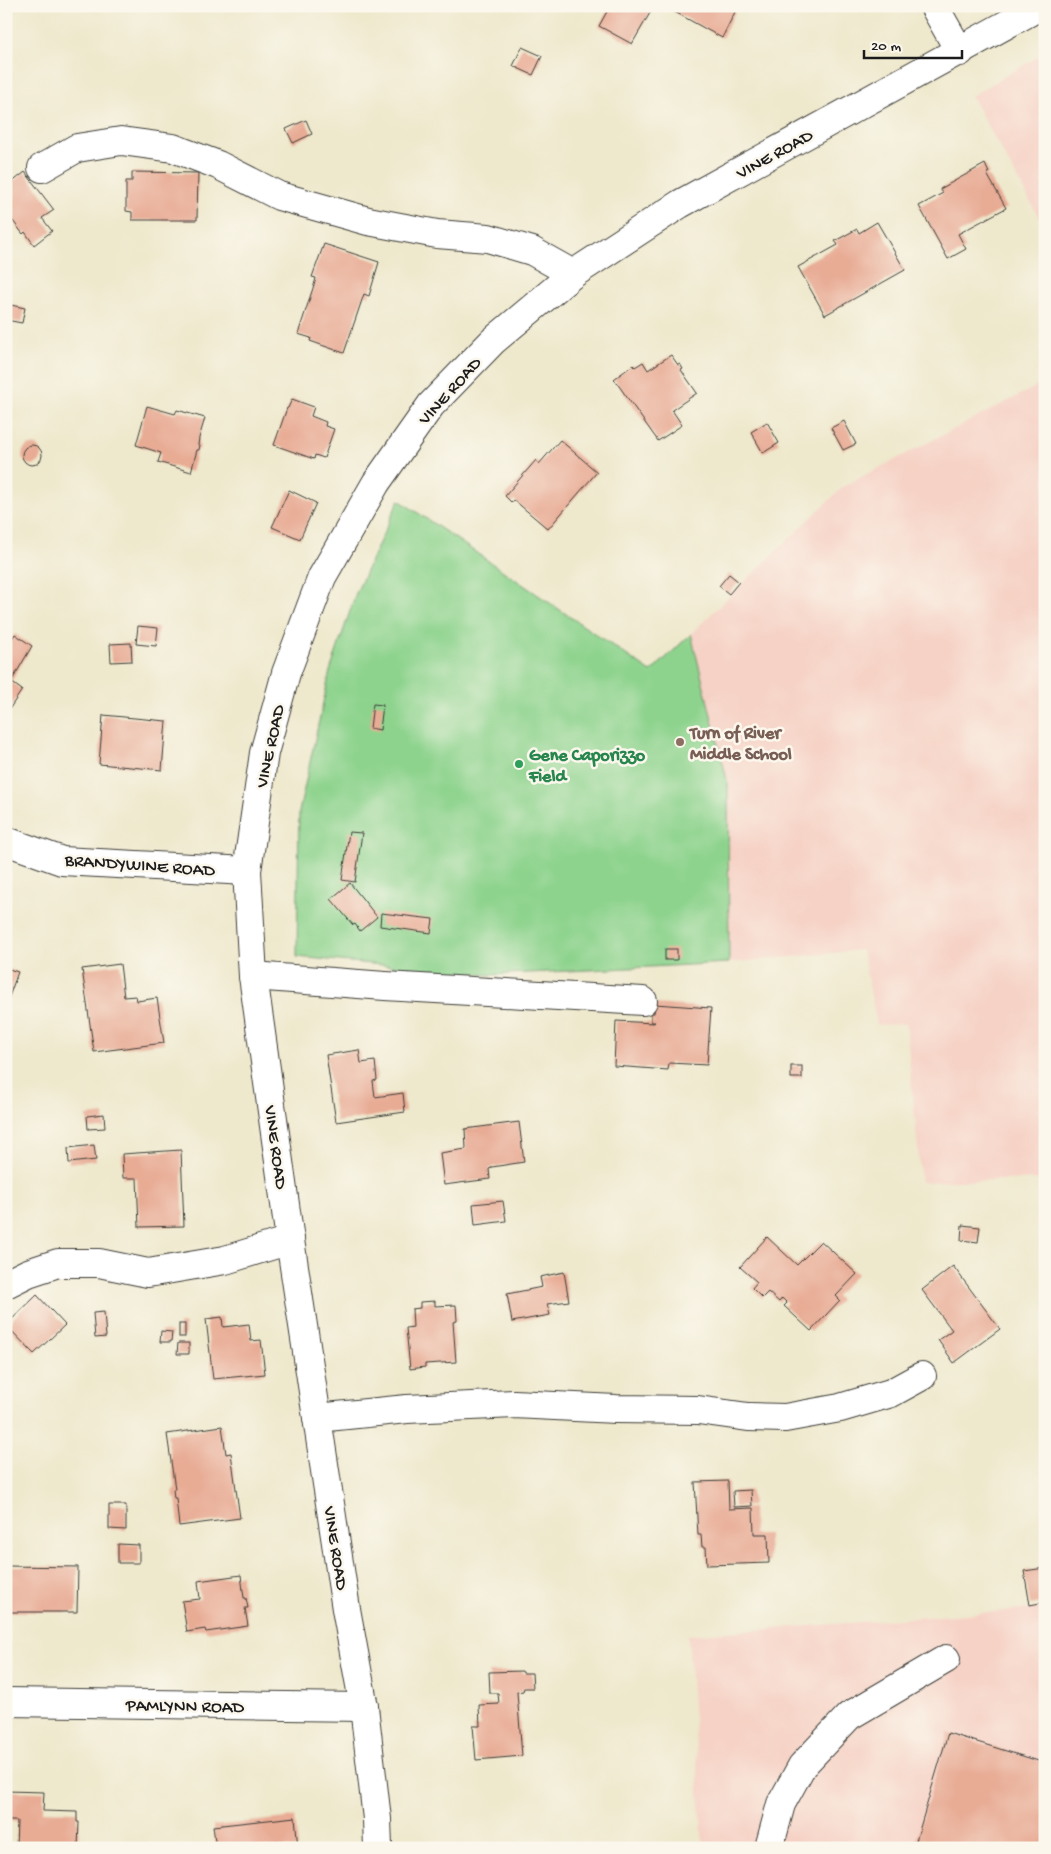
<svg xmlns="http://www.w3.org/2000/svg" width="1051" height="1854" font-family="'Gochi Hand',sans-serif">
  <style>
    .built { fill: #f6d1c5 }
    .green { fill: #8dd38d; stroke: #547854 }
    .building { fill: #e8ab94 }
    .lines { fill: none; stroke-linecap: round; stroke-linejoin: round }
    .minor-casing { stroke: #3c3b36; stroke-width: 30 }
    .minor { stroke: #fff; stroke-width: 28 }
    .education-dot { fill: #8d6e63; stroke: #fbf7ec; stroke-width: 2 }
    .leisure-dot { fill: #2e9e5b; stroke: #fbf7ec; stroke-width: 2 }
    .labels { text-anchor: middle; stroke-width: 5; stroke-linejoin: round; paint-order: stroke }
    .street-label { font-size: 18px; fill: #1c1c1c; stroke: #fbf7ec }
    .education-label { font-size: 18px; font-weight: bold; fill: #785e54; stroke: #fbf7ec; text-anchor: start }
    .leisure-label { font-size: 18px; font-weight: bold; fill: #27864d; stroke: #fbf7ec; text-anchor: start }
  </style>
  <rect width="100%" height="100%" fill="#fbf7ec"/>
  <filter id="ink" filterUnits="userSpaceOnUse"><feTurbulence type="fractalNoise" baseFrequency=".02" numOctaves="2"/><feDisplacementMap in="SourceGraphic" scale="10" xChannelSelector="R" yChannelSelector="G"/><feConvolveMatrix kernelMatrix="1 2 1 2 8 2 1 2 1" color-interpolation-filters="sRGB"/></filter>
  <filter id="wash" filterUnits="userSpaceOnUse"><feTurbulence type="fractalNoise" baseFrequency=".0096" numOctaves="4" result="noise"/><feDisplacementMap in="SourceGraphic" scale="20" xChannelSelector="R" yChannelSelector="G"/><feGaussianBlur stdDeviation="1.12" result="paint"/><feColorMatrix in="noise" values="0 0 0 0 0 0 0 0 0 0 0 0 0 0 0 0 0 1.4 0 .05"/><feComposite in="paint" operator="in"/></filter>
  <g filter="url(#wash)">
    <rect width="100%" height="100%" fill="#eee8cc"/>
    <!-- built -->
    <g class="built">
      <polygon points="1038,57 1045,69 1045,228 971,96"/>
      <polygon points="1045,382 1045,1179 921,1182 906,1024 877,1025 862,950 729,963 489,975 297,957 299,812 330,671 356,593 399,500 651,672 844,486"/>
      <polygon points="1045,1608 1045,1848 703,1848 688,1635"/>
    </g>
    <!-- green -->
    <polygon class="green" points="399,500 651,672 691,634 728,784 729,963 489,975 297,957 299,812 330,671 356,593"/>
    <g id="blocks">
      <!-- building -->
      <g class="building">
        <polygon points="610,6 654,6 632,44 599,26"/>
        <polygon points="664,6 738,6 722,38"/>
        <polygon points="522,47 542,56 533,75 513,66"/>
        <polygon points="306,120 312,134 293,143 286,129"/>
        <polygon points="985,164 989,173 987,174 1006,208 958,234 966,249 948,259 919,206 943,193 940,189"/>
        <polygon points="25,172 54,210 42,218 52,231 34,245 25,232 23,234 6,212 6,187"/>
        <polygon points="132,172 198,173 197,220 132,220 132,212 126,211 126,181 132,181"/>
        <polygon points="877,222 905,270 825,315 798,267 838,245 835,241 857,229 859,233"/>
        <polygon points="324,244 379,262 369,296 364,294 344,353 310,341 311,338 298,334 315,282 316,278 312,277"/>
        <polygon points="6,304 25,308 22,323 6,320"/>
        <polygon points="671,355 678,365 680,364 683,369 681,370 697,393 672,410 682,425 658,441 614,379 633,365 635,367 643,362 648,370"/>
        <polygon points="292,399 314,407 311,416 326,422 325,426 334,429 324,458 315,455 314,459 274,445 287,408 288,408"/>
        <polygon points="147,406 175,414 177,410 205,418 199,438 198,445 200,445 199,450 197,450 191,472 158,462 161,453 136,445"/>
        <polygon points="844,421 856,444 843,450 831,428"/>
        <polygon points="767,422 779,443 763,453 751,432"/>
        <polygon points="560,440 597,472 548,529 514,500 512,503 505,496 536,460 539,464"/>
        <circle cx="32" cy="455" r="10"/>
        <polygon points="289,490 316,503 300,539 272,527"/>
        <polygon points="729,574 739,582 729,594 719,586"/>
        <polygon points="138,626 158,628 156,646 136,644"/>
        <polygon points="15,634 32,646 11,682 22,690 6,714 6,647"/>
        <polygon points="131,643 132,661 111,662 110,644"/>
        <polygon points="373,704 383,705 380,730 370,728"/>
        <polygon points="103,715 166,721 162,770 99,764"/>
        <polygon points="349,832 362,833 355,882 342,880"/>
        <polygon points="350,883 377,917 360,931 355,924 353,925 331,899"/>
        <polygon points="381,913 433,919 431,933 380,926"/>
        <rect x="665" y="949" width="12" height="11"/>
        <polygon points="120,964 124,997 136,996 137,1001 157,998 164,1043 94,1052 82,969"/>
        <polygon points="6,968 18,972 6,1005"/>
        <polygon points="655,1004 711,1008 707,1065 669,1063 668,1070 614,1066 616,1021 654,1023 655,1022 651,1022 651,1013 654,1013"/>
        <polygon points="359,1050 361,1063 375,1061 377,1080 373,1081 375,1097 403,1093 405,1112 336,1122 326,1055"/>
        <rect x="791" y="1066" width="11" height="12"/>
        <polygon points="104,1114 105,1128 88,1129 87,1116"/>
        <polygon points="519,1122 524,1162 492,1167 492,1168 489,1169 490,1179 444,1185 440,1153 466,1149 465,1129"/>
        <polygon points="94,1145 96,1160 69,1163 68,1148"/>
        <polygon points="181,1150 184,1226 139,1227 137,1178 123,1178 122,1154"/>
        <polygon points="503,1201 506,1221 475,1225 473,1204"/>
        <polygon points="962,1225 980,1227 978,1242 961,1240"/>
        <polygon points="767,1237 797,1265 821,1241 857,1274 836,1296 840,1300 811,1331 784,1306 787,1303 782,1298 779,1302 768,1292 762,1298 752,1288 757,1282 740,1267"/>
        <polygon points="953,1266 1000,1329 954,1363 938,1340 952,1330 922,1290"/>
        <polygon points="564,1272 569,1301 547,1304 550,1315 512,1322 507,1294 542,1287 540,1277"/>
        <polygon points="37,1295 65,1325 34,1354 6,1325"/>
        <polygon points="435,1301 435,1306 456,1305 457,1321 453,1322 456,1362 425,1364 425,1367 410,1369 406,1328 413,1327 412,1309 420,1308 420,1302"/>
        <polygon points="104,1312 106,1337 95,1338 93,1313"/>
        <polygon points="222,1317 223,1327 249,1324 251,1341 261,1340 265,1374 213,1379 206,1319"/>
        <rect x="179" y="1324" width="6" height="13"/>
        <polygon points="161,1331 172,1332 171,1342 160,1342"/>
        <polygon points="178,1343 189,1343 189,1354 177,1354"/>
        <polygon points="222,1426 226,1454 231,1453 240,1518 179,1526 176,1498 174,1498 173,1489 175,1489 167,1434"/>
        <polygon points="728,1481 729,1509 753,1508 754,1534 768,1534 769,1563 707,1565 706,1547 702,1547 701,1535 698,1535 695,1482"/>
        <polygon points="751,1490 752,1506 734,1507 733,1491"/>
        <polygon points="109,1505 126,1505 126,1530 109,1529"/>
        <polygon points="118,1544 139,1545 139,1563 118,1563"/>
        <polygon points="6,1566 78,1567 77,1612 6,1612"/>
        <polygon points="1045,1568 1045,1602 1030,1605 1024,1571"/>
        <polygon points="241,1575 244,1598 246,1598 248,1608 245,1608 248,1626 206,1632 205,1629 187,1632 182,1601 200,1599 198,1581"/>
        <polygon points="522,1671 523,1673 532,1673 533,1688 524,1688 523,1691 517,1692 522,1756 476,1760 473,1726 480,1726 479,1705 499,1704 498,1693 490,1693 489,1672"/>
        <polygon points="948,1733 1045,1763 1045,1848 914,1848"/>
        <polygon points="6,1791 44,1792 43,1811 77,1812 77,1822 79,1822 78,1848 16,1848 17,1821 6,1821"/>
        <polygon points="295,1817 298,1848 216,1848 213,1826"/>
      </g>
    </g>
  </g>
  <g filter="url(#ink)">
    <use href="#blocks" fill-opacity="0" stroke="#3c3b36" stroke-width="1"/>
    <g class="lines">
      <defs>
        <g id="minor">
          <polyline points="934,6 960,52"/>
          <polyline points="42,168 77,148 121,141 173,148 218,165 279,196 368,221 437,234 488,238 532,251 573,274"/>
          <polyline points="6,841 62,861 247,871"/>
          <polyline points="253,976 385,986 643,1001"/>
          <polyline points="6,1284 28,1273 58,1263 99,1263 148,1273 225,1260 290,1240"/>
          <polyline points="317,1418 407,1409 514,1404 616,1409 698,1410 748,1417 785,1418 840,1408 891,1393 922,1376"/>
          <polyline points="6,1702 364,1707"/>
          <polyline points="378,1848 377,1819 364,1707 346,1609 290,1240 253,976 247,871 264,753 286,673 322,577 376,483 431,405 493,341 573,274 680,204 1040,6"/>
          <polyline points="769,1848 781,1804 802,1766 849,1716 946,1659"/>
        </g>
      </defs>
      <!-- minor casing -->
      <use href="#minor" class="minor-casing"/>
      <!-- minor -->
      <use href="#minor" class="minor"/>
    </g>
  </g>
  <!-- markers -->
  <circle class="education-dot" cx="680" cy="742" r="5"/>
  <circle class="leisure-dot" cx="519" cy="764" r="5"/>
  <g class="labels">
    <!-- street labels -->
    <g class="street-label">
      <text transform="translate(774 153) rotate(-29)" y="6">VINE ROAD</text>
      <text transform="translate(449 390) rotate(-48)" y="6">VINE ROAD</text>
      <text transform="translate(269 746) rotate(-78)" y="6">VINE ROAD</text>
      <text transform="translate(140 864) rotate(4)" y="6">BRANDYWINE ROAD</text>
      <text transform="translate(277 1147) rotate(82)" y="6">VINE ROAD</text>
      <text transform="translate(337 1548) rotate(81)" y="6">VINE ROAD</text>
      <text transform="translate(185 1705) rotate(1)" y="6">PAMLYNN ROAD</text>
    </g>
    <!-- education labels -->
    <g class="education-label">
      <text x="690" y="738">Turn of River<tspan x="690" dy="21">Middle School</tspan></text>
    </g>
    <!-- leisure labels -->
    <g class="leisure-label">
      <text x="529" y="760">Gene Caporizzo<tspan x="529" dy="21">Field</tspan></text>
    </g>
  </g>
  <!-- margin -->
  <rect width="1051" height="1854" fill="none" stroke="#fbf7ec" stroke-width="25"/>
  <!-- scale -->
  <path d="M864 50v8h98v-8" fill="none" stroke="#1c1c1c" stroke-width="2.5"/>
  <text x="871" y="50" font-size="15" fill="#1c1c1c" stroke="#fbf7ec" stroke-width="4" paint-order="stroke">20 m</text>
</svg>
